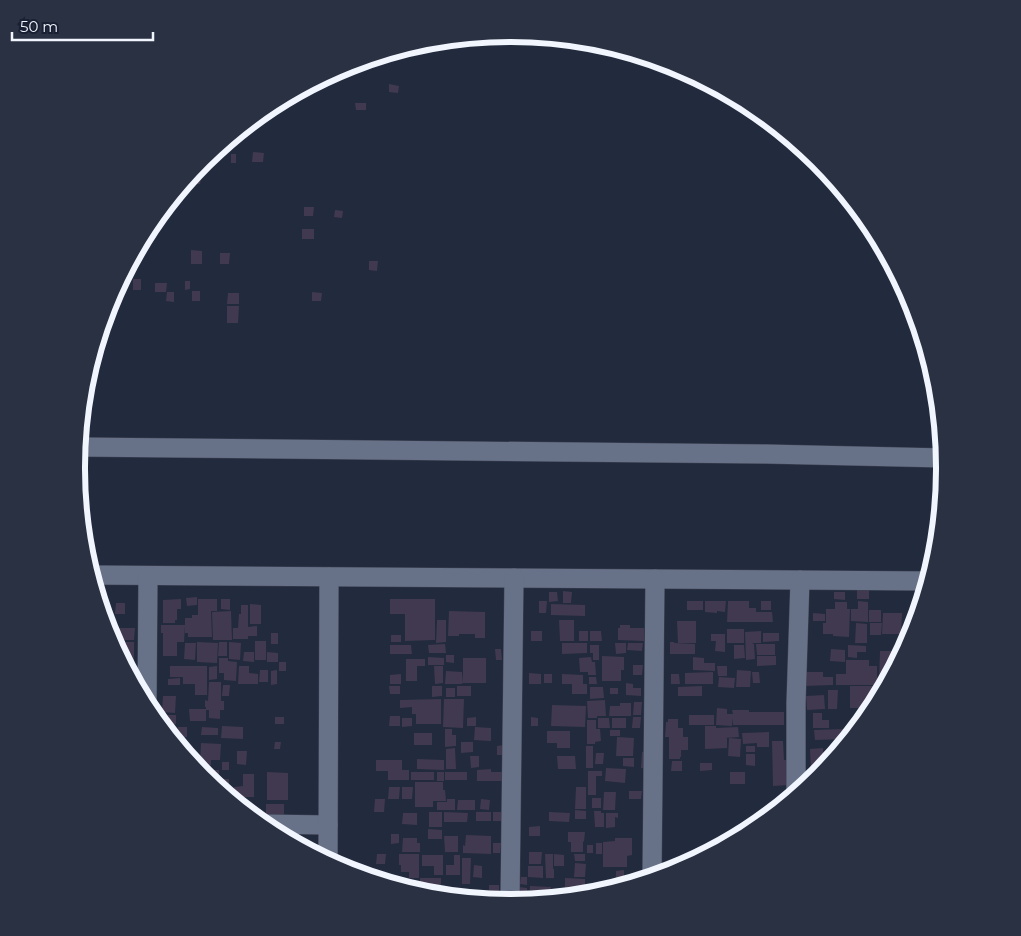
<svg xmlns="http://www.w3.org/2000/svg" width="1021" height="936" font-family="Montserrat,sans-serif">
  <style>
    .building { fill: #41394f }
    .lines { fill: none; stroke-linecap: round; stroke-linejoin: round }
    .minor-casing { stroke: #3e4454; stroke-width: 20 }
    .minor { stroke: #677188; stroke-width: 19 }
    .rim { fill: none; stroke: #f1f5fd; stroke-width: 6 }
  </style>
  <rect width="100%" height="100%" fill="#222a3d"/>
  <!-- building -->
  <g class="building">
    <polygon points="346,66 346,74 335,74 335,72"/>
    <polygon points="389,84 399,86 398,93 389,92"/>
    <polygon points="355,103 366,103 366,110 356,110"/>
    <polygon points="253,152 264,153 263,162 252,162"/>
    <rect x="231" y="154" width="5" height="9"/>
    <polygon points="194,172 194,178 201,179 200,184 189,184 189,179"/>
    <polygon points="304,207 314,207 313,216 304,216"/>
    <polygon points="335,210 343,211 342,218 334,217"/>
    <rect x="302" y="229" width="12" height="10"/>
    <polygon points="191,250 202,251 202,264 191,264"/>
    <polygon points="220,253 230,253 229,264 220,264"/>
    <polygon points="369,261 378,261 377,271 369,270"/>
    <rect x="133" y="279" width="8" height="11"/>
    <polygon points="185,281 190,281 190,289 185,290"/>
    <polygon points="155,283 167,283 166,292 155,292"/>
    <rect x="192" y="291" width="8" height="10"/>
    <polygon points="167,292 174,292 174,302 166,301"/>
    <polygon points="312,292 322,293 321,301 312,301"/>
    <polygon points="228,293 239,293 239,304 227,304"/>
    <polygon points="227,306 239,306 238,323 227,323"/>
    <rect x="857" y="585" width="12" height="14"/>
    <polygon points="563,591 572,592 571,603 563,603"/>
    <polygon points="549,592 557,592 558,601 549,602"/>
    <polygon points="834,592 845,592 845,600 834,599"/>
    <polygon points="197,597 197,605 187,606 186,598"/>
    <polygon points="181,599 181,609 177,609 177,620 175,620 175,623 163,623 163,600"/>
    <polygon points="198,599 217,599 217,611 211,611 212,637 188,637 188,633 185,633 185,618 192,618 192,615 198,615"/>
    <polygon points="221,599 230,599 230,610 221,609"/>
    <polygon points="390,599 435,599 435,640 405,641 405,614 390,614"/>
    <polygon points="914,599 922,600 915,622 914,622"/>
    <polygon points="539,601 547,601 546,613 539,613"/>
    <rect x="687" y="601" width="16" height="9"/>
    <polygon points="705,601 726,601 725,612 717,611 717,613 705,612"/>
    <polygon points="728,601 749,601 749,608 756,608 756,612 772,612 773,622 727,622"/>
    <rect x="761" y="601" width="10" height="9"/>
    <polygon points="858,601 868,602 868,622 851,621 851,609 858,609"/>
    <polygon points="835,602 847,602 847,609 850,609 849,637 833,636 833,634 823,634 823,623 826,623 826,609 835,609"/>
    <polygon points="116,603 125,603 125,614 115,614"/>
    <polygon points="250,604 261,605 261,624 250,624"/>
    <polygon points="551,604 585,605 585,616 551,615"/>
    <polygon points="241,605 248,605 248,627 257,626 257,636 248,636 248,639 233,639 233,628 238,628 239,614 241,614"/>
    <rect x="869" y="610" width="12" height="12"/>
    <polygon points="231,611 232,640 213,640 212,612"/>
    <polygon points="449,611 485,612 485,638 475,638 475,634 459,634 459,636 448,636"/>
    <polygon points="813,613 825,614 825,621 813,621"/>
    <polygon points="883,613 902,613 901,634 882,634"/>
    <polygon points="437,620 446,620 446,642 436,643"/>
    <polygon points="559,620 574,620 574,641 560,641"/>
    <polygon points="677,621 696,621 696,643 678,643"/>
    <polygon points="856,623 867,624 867,643 855,643"/>
    <polygon points="870,623 882,623 881,635 870,635"/>
    <polygon points="161,625 185,625 184,642 177,642 177,656 163,656 163,633 161,633"/>
    <polygon points="620,625 630,625 630,628 644,628 644,641 618,640 618,628 620,628"/>
    <polygon points="107,628 135,628 134,640 113,640"/>
    <rect x="727" y="629" width="17" height="14"/>
    <rect x="531" y="631" width="11" height="10"/>
    <rect x="579" y="631" width="9" height="10"/>
    <polygon points="590,631 601,631 602,641 590,641"/>
    <polygon points="761,631 761,643 752,643 754,644 755,659 746,660 745,632"/>
    <rect x="271" y="633" width="7" height="11"/>
    <polygon points="763,633 779,633 779,641 763,642"/>
    <polygon points="711,634 725,634 725,652 715,651 716,641 711,641"/>
    <rect x="391" y="635" width="10" height="7"/>
    <polygon points="904,635 911,635 904,649"/>
    <rect x="255" y="641" width="11" height="19"/>
    <polygon points="118,642 134,642 134,667 127,667 122,658 122,654 120,654 118,651"/>
    <polygon points="197,642 218,643 217,663 197,662"/>
    <polygon points="219,642 227,642 227,656 218,656"/>
    <polygon points="229,642 241,643 240,660 229,659"/>
    <polygon points="670,642 674,642 674,643 695,644 695,654 670,654"/>
    <polygon points="185,643 196,643 195,660 184,659"/>
    <polygon points="562,643 587,643 587,653 562,654"/>
    <polygon points="615,643 626,643 626,653 616,654"/>
    <polygon points="628,643 643,643 642,651 627,650"/>
    <polygon points="445,644 446,653 429,653 428,645"/>
    <polygon points="756,644 775,644 775,655 757,655"/>
    <polygon points="390,645 411,645 412,654 390,654"/>
    <polygon points="590,645 599,645 599,660 593,660 593,653 590,653"/>
    <polygon points="734,645 744,645 745,658 734,659"/>
    <polygon points="848,645 866,646 866,652 857,652 857,658 848,657"/>
    <polygon points="495,649 501,649 502,660 496,660"/>
    <polygon points="831,649 845,650 845,662 830,661"/>
    <polygon points="880,651 902,651 887,680 879,680"/>
    <polygon points="244,652 254,652 254,662 243,661"/>
    <polygon points="267,652 278,653 278,662 267,662"/>
    <polygon points="446,655 454,655 454,663 446,662"/>
    <polygon points="602,656 624,657 624,670 621,670 621,681 602,681"/>
    <polygon points="757,656 776,656 776,665 757,666"/>
    <polygon points="428,657 444,658 444,665 428,665"/>
    <polygon points="591,657 592,662 595,662 596,675 588,675 588,672 580,672 579,658"/>
    <polygon points="693,657 704,658 704,663 715,663 715,671 693,670"/>
    <polygon points="219,658 228,658 228,661 237,662 236,681 224,680 224,673 219,673"/>
    <rect x="463" y="658" width="23" height="25"/>
    <polygon points="406,659 425,659 425,666 417,666 417,681 406,681"/>
    <polygon points="846,660 869,660 869,666 877,666 877,685 836,685 836,674 846,674"/>
    <rect x="279" y="662" width="7" height="9"/>
    <polygon points="633,665 643,665 642,675 633,675"/>
    <polygon points="170,666 207,666 207,695 195,695 195,684 183,684 183,677 170,677"/>
    <polygon points="217,666 217,679 209,680 209,667"/>
    <polygon points="239,666 249,666 249,673 258,674 258,684 238,684"/>
    <polygon points="434,666 443,666 443,683 435,684"/>
    <polygon points="717,666 727,666 727,676 718,676"/>
    <polygon points="260,670 268,670 268,682 259,682"/>
    <polygon points="277,670 277,684 271,685 271,671"/>
    <polygon points="737,670 751,671 750,687 736,687"/>
    <polygon points="446,671 462,672 463,683 461,684 445,684"/>
    <polygon points="713,672 713,684 685,684 685,673"/>
    <polygon points="752,672 759,672 760,683 753,683"/>
    <polygon points="804,672 823,672 823,677 833,677 833,685 805,686"/>
    <polygon points="529,673 541,674 541,684 529,684"/>
    <polygon points="401,674 401,684 390,684 390,675"/>
    <rect x="544" y="674" width="8" height="9"/>
    <polygon points="562,674 583,675 583,684 587,684 587,694 572,694 572,684 562,684"/>
    <polygon points="671,674 679,674 680,684 671,684"/>
    <polygon points="589,677 596,677 597,684 589,684"/>
    <polygon points="719,677 735,678 734,688 718,687"/>
    <polygon points="180,678 180,685 168,685 168,679"/>
    <polygon points="209,682 221,682 221,701 224,701 224,710 220,710 220,719 209,718 209,710 206,710 206,707 205,707 205,700 208,701"/>
    <polygon points="626,683 633,684 633,688 641,688 641,696 626,695"/>
    <polygon points="223,685 230,685 229,696 222,696"/>
    <polygon points="389,686 400,686 400,694 390,694"/>
    <polygon points="432,686 442,686 442,696 432,697"/>
    <rect x="457" y="686" width="14" height="10"/>
    <polygon points="702,686 702,696 678,696 678,687"/>
    <polygon points="850,686 884,686 877,699 868,699 868,708 850,708"/>
    <polygon points="590,687 603,687 604,698 590,699"/>
    <rect x="446" y="688" width="9" height="9"/>
    <rect x="610" y="688" width="8" height="6"/>
    <polygon points="828,690 838,690 837,709 828,709"/>
    <polygon points="824,695 825,709 807,710 806,696"/>
    <polygon points="163,696 176,696 175,713 162,712"/>
    <polygon points="441,699 441,724 416,724 416,714 412,714 412,707 400,708 400,700"/>
    <polygon points="444,699 464,699 463,728 443,727"/>
    <polygon points="605,700 606,716 597,716 597,718 588,718 587,701"/>
    <polygon points="634,702 642,702 641,715 633,715"/>
    <polygon points="620,703 631,703 631,716 609,716 610,706 620,706"/>
    <polygon points="552,705 586,706 585,727 551,726"/>
    <polygon points="717,708 727,709 727,714 733,714 732,710 749,710 749,712 784,712 784,725 733,725 732,718 732,726 716,725"/>
    <polygon points="189,709 206,709 206,721 190,721"/>
    <polygon points="813,713 822,713 822,720 829,720 829,728 813,728"/>
    <polygon points="162,715 176,715 176,724 163,724"/>
    <rect x="689" y="715" width="25" height="10"/>
    <polygon points="390,716 400,716 400,726 389,726"/>
    <rect x="275" y="717" width="9" height="7"/>
    <polygon points="476,717 476,726 467,726 467,718"/>
    <polygon points="531,717 538,718 538,726 531,726"/>
    <polygon points="633,717 641,717 640,728 632,728"/>
    <polygon points="402,718 412,718 412,726 402,727"/>
    <polygon points="598,718 609,718 610,728 598,728"/>
    <rect x="612" y="718" width="14" height="10"/>
    <polygon points="668,719 678,719 678,728 683,728 683,737 688,737 688,750 681,750 681,757 680,757 680,759 669,759 669,737 665,737 666,722 668,722"/>
    <polygon points="587,720 596,720 596,729 600,729 601,741 595,742 595,744 587,744"/>
    <polygon points="222,726 243,727 243,739 221,738"/>
    <polygon points="705,726 716,726 716,728 738,727 739,737 725,738 727,738 727,748 705,749"/>
    <rect x="178" y="727" width="9" height="10"/>
    <polygon points="202,727 218,728 218,735 201,735"/>
    <polygon points="475,727 491,728 491,741 474,740"/>
    <polygon points="848,727 857,727 848,738"/>
    <polygon points="445,729 452,729 452,735 456,735 456,746 445,747"/>
    <polygon points="845,729 845,739 815,740 814,730"/>
    <rect x="610" y="730" width="10" height="6"/>
    <polygon points="547,731 570,731 570,748 557,748 557,743 547,743"/>
    <polygon points="769,732 769,747 757,747 757,743 743,744 742,733"/>
    <rect x="414" y="733" width="18" height="12"/>
    <polygon points="617,737 634,738 633,756 616,756"/>
    <polygon points="729,738 741,739 740,757 728,756"/>
    <polygon points="772,741 783,741 784,760 789,760 789,785 773,786"/>
    <polygon points="275,742 281,742 280,749 274,749"/>
    <polygon points="461,742 473,742 473,752 461,753"/>
    <polygon points="201,743 221,744 220,760 211,760 211,765 200,765"/>
    <polygon points="504,745 504,755 497,755 497,746"/>
    <rect x="586" y="746" width="7" height="22"/>
    <rect x="746" y="746" width="9" height="6"/>
    <polygon points="455,748 456,769 446,769 446,749"/>
    <polygon points="823,748 823,768 822,770 811,770 810,749"/>
    <polygon points="237,751 247,751 246,765 237,764"/>
    <polygon points="642,752 651,753 651,769 641,768"/>
    <polygon points="824,752 837,752 825,766"/>
    <polygon points="596,753 604,753 603,764 595,764"/>
    <polygon points="746,754 755,754 755,766 746,765"/>
    <polygon points="470,756 479,756 479,767 471,768"/>
    <polygon points="557,756 575,756 576,769 558,769"/>
    <polygon points="623,758 634,758 634,767 623,766"/>
    <polygon points="417,759 444,760 444,770 417,769"/>
    <polygon points="376,760 402,760 402,770 409,770 409,780 388,780 388,771 376,771"/>
    <polygon points="672,761 682,761 682,771 671,771"/>
    <rect x="222" y="762" width="7" height="8"/>
    <polygon points="700,763 712,763 712,770 700,771"/>
    <polygon points="606,768 626,769 625,783 605,781"/>
    <polygon points="491,769 491,772 504,772 504,781 477,781 477,770"/>
    <polygon points="199,770 219,770 219,787 203,775"/>
    <polygon points="588,771 602,771 602,776 596,776 596,795 588,795"/>
    <polygon points="267,772 288,773 288,800 267,800"/>
    <rect x="411" y="772" width="23" height="8"/>
    <rect x="437" y="772" width="7" height="9"/>
    <rect x="445" y="772" width="22" height="8"/>
    <rect x="730" y="772" width="15" height="12"/>
    <polygon points="243,774 254,774 254,797 234,797 234,787 243,786"/>
    <polygon points="222,779 229,779 229,796 220,789"/>
    <polygon points="415,782 443,782 443,790 445,790 446,801 433,801 433,807 415,807"/>
    <polygon points="389,787 400,787 399,799 388,799"/>
    <polygon points="402,787 413,787 412,799 402,799"/>
    <polygon points="576,787 586,787 586,809 575,809"/>
    <polygon points="629,791 642,791 641,799 629,799"/>
    <polygon points="604,792 616,792 615,810 603,810"/>
    <rect x="592" y="798" width="9" height="10"/>
    <polygon points="375,799 385,799 384,812 374,812"/>
    <polygon points="447,799 455,799 455,810 437,810 437,802 447,802"/>
    <polygon points="481,799 490,800 489,810 480,809"/>
    <polygon points="458,800 475,800 475,810 457,810"/>
    <polygon points="266,804 284,804 284,818 266,817"/>
    <polygon points="575,810 586,811 586,819 575,819"/>
    <polygon points="594,811 601,811 601,813 604,813 604,827 595,827"/>
    <rect x="429" y="812" width="13" height="15"/>
    <polygon points="444,812 468,813 467,822 444,822"/>
    <rect x="476" y="812" width="15" height="9"/>
    <rect x="493" y="812" width="8" height="9"/>
    <polygon points="549,812 570,813 569,822 549,821"/>
    <polygon points="403,813 417,813 417,825 402,824"/>
    <polygon points="606,813 618,813 618,818 615,817 615,827 606,828"/>
    <polygon points="540,826 540,836 529,836 529,827"/>
    <polygon points="428,829 442,830 442,839 428,839"/>
    <polygon points="568,832 585,832 584,842 583,841 583,852 571,852 571,842 568,842"/>
    <polygon points="391,834 399,834 399,843 391,844"/>
    <polygon points="466,835 491,836 491,854 463,853 463,845 465,846"/>
    <polygon points="444,836 458,836 458,852 445,852"/>
    <polygon points="403,838 417,838 417,843 420,843 420,852 402,852"/>
    <polygon points="615,838 632,838 632,855 627,856 627,867 603,867 603,842 615,841"/>
    <polygon points="493,843 501,843 500,853 493,853"/>
    <rect x="596" y="843" width="6" height="11"/>
    <rect x="587" y="845" width="6" height="8"/>
    <polygon points="529,852 542,852 541,864 529,864"/>
    <polygon points="377,854 386,854 385,864 376,864"/>
    <polygon points="399,854 419,854 419,878 409,878 409,872 401,872 401,865 399,865"/>
    <polygon points="545,854 553,854 553,869 554,869 554,878 546,878"/>
    <polygon points="554,854 564,855 564,866 554,866"/>
    <polygon points="574,854 585,854 585,861 575,861"/>
    <polygon points="422,855 443,855 443,875 434,875 434,866 422,866"/>
    <polygon points="454,855 460,855 460,875 446,875 446,865 454,865"/>
    <polygon points="462,858 471,858 470,884 462,884"/>
    <polygon points="575,863 586,864 585,877 574,877"/>
    <polygon points="474,865 482,866 482,878 473,877"/>
    <polygon points="528,866 543,866 543,878 528,877"/>
    <polygon points="624,870 624,884 616,884 616,871"/>
    <polygon points="521,877 527,877 527,885 520,884"/>
    <polygon points="420,878 441,878 441,895 420,892"/>
    <polygon points="565,878 585,879 585,889 565,888"/>
    <polygon points="407,883 418,883 418,891 407,888"/>
    <rect x="489" y="885" width="10" height="11"/>
    <polygon points="530,886 551,887 551,897 529,897"/>
    <polygon points="519,887 527,888 527,896 519,896"/>
    <polygon points="587,888 595,888 595,894 587,895"/>
  </g>
  <g class="lines">
    <defs>
      <g id="minor">
        <polyline points="78,447 766,454 944,458"/>
        <polyline points="91,575 928,581"/>
        <polyline points="147,705 148,576"/>
        <polyline points="796,793 796,703 800,580"/>
        <polyline points="264,824 328,825"/>
        <polyline points="328,861 329,577"/>
        <polyline points="652,877 655,579"/>
        <polyline points="510,902 514,578"/>
      </g>
    </defs>
    <!-- minor casing -->
    <use href="#minor" class="minor-casing"/>
    <!-- minor -->
    <use href="#minor" class="minor"/>
  </g>
  <!-- crop -->
  <path d="M0 0H1021V936H0ZM510 42H511A425 425 0 0 1 936 467V469A425 425 0 0 1 511 894H510A425 425 0 0 1 85 469V467A425 425 0 0 1 510 42Z" fill="#2a3143" fill-rule="evenodd"/>
  <path class="rim" d="M510 42H511A425 425 0 0 1 936 467V469A425 425 0 0 1 511 894H510A425 425 0 0 1 85 469V467A425 425 0 0 1 510 42Z"/>
  <!-- scale -->
  <path d="M12 32v8h141v-8" fill="none" stroke="#f1f5fd" stroke-width="2.5"/>
  <text x="20" y="32" font-size="15" fill="#f1f5fd" stroke="#192033" stroke-width="4" paint-order="stroke">50 m</text>
</svg>
